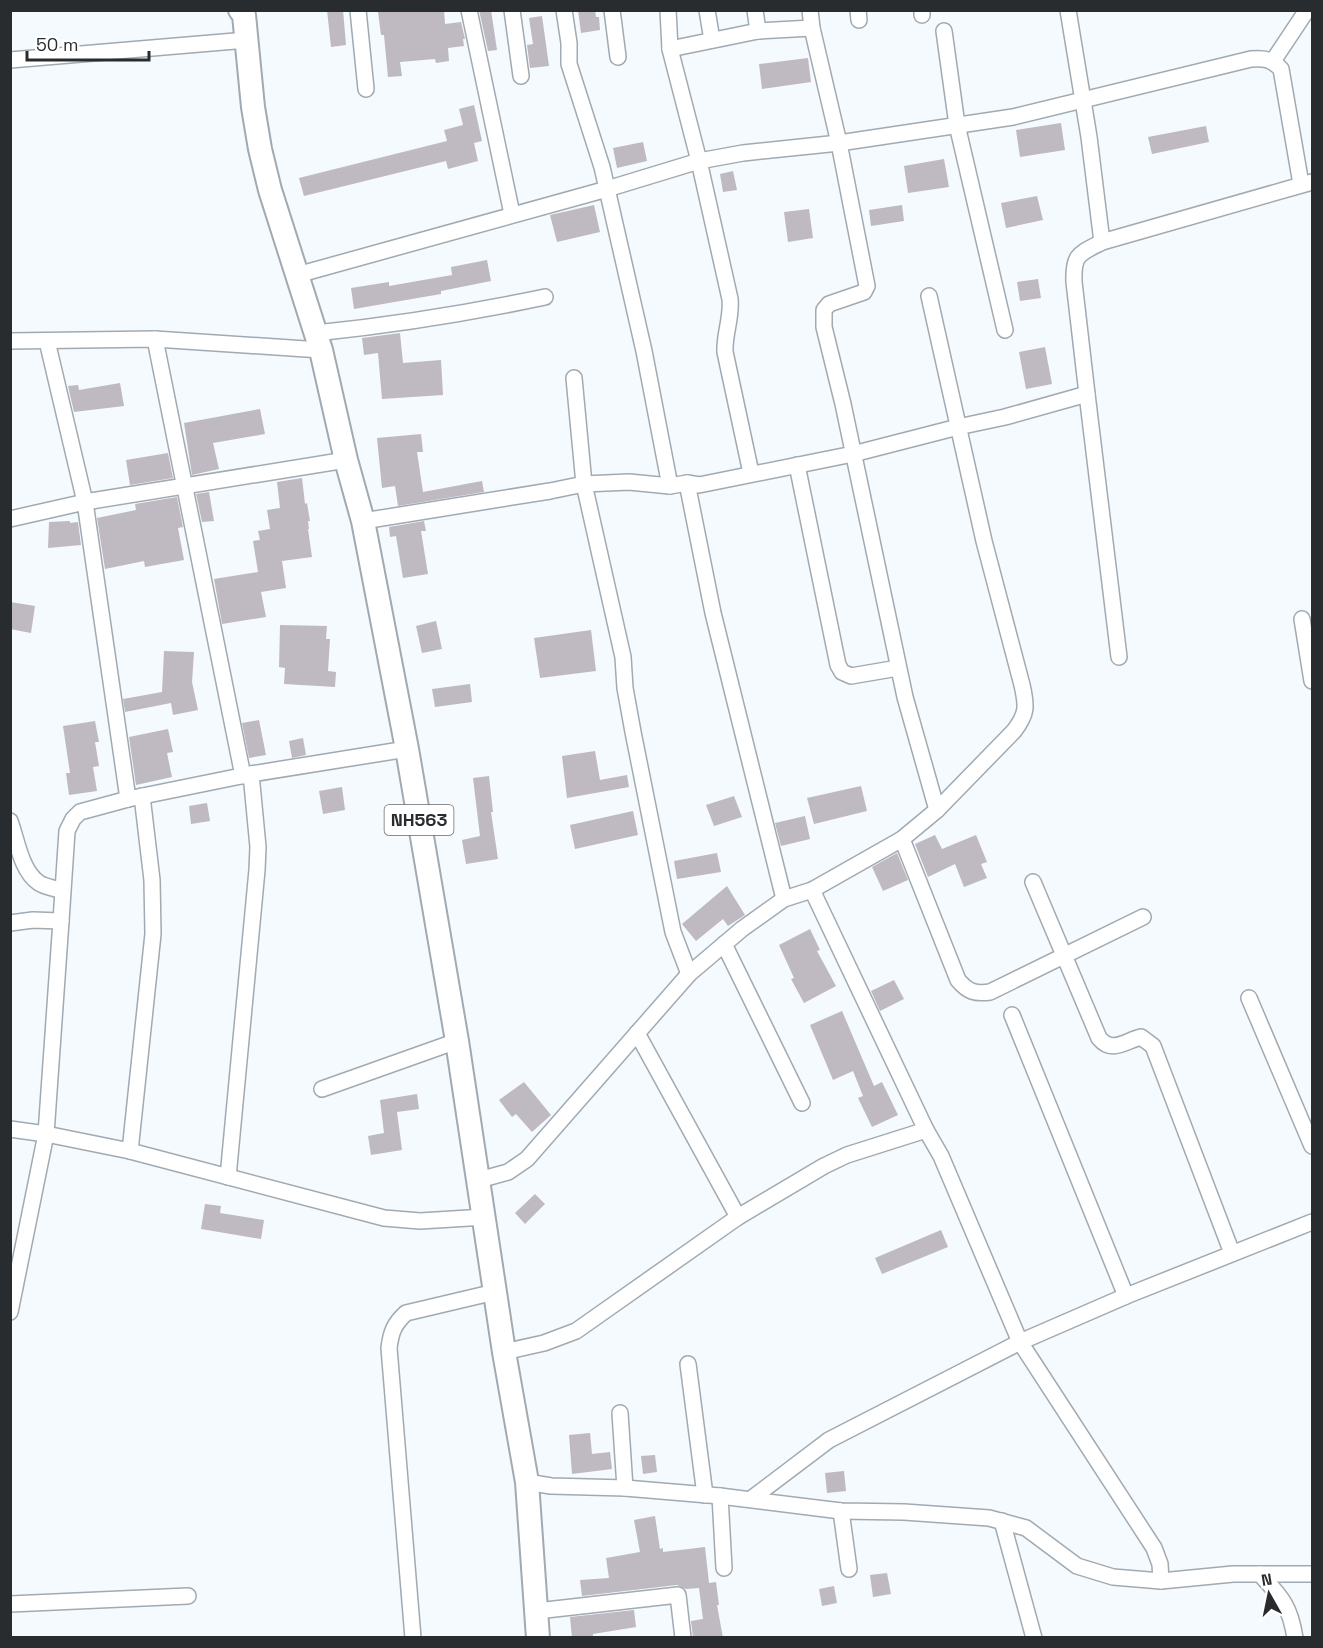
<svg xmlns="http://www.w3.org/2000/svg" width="1323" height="1648" font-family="'Space Grotesk',sans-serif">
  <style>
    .building { fill: #bfb9c2 }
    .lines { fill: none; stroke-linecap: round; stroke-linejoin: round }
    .minor-casing { stroke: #a1aab1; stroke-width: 18 }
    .highway-casing { stroke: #a1aab1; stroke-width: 26 }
    .minor { stroke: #fff; stroke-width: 15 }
    .highway { stroke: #fff; stroke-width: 22 }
    .labels { text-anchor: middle; stroke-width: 5; stroke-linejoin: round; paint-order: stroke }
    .shield { fill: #fff; stroke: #696b6d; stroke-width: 1.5 }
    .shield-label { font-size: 18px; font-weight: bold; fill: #292c2f }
  </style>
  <rect width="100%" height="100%" fill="#f4fafe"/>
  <!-- building -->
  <g class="building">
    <polygon points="327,10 343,10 346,45 331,47"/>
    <polygon points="394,10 444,10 445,24 461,22 465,39 463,39 464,46 448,48 449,61 436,63 435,59 400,62 402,76 388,77 384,35 381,35 378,12"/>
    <polygon points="479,10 491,10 497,50 488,51"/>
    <polygon points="578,10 595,10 596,17 599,17 600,30 581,33"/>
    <polygon points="542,16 549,66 530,68 527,45 533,44 529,18"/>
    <polygon points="808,58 811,82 762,89 759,64"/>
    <polygon points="474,105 482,141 474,143 478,161 448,169 446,161 304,196 299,178 447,141 444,130 463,125 459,109"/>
    <polygon points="1061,123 1065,150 1020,157 1016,130"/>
    <polygon points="1206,126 1209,142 1152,154 1148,137"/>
    <polygon points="643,142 647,161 617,168 613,148"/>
    <polygon points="944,159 949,187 908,193 904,166"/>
    <polygon points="733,171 737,190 723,192 720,174"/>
    <polygon points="1037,196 1043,220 1006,228 1001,203"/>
    <polygon points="594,205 600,232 557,242 550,215"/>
    <polygon points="902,205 904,221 871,226 869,210"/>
    <polygon points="809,209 813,238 788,242 784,212"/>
    <polygon points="487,260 491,281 441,291 441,294 354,309 351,288 389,282 389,286 452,275 451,267"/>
    <polygon points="1038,279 1041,298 1020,301 1017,282"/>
    <polygon points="400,333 403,363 441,360 443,395 382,399 378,353 364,355 362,338"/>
    <polygon points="1045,347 1052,384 1026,389 1019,352"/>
    <polygon points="120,383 124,406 74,412 68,386 78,385 79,390"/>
    <polygon points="260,409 265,434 213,443 219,469 192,475 184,423"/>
    <polygon points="421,434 423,452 417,452 423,492 482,481 484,492 398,506 395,486 382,488 377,438"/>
    <polygon points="168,453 173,478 130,485 126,460"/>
    <polygon points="302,478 305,504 307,503 310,521 308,521 309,529 308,529 312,557 282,561 286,588 261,592 266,617 222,624 214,579 258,572 253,541 260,540 258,531 270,529 267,510 280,508 277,482"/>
    <polygon points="209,492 214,521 202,522 196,494"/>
    <polygon points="177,497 183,527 178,528 184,560 145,567 144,561 105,569 97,518 136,510 135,504"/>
    <polygon points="70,521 70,523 78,522 81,545 48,548 49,522"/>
    <polygon points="424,521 426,531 421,531 428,574 403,578 396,536 390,537 389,527"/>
    <polygon points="10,602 35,606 31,633 10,629"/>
    <polygon points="436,621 442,649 422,653 416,626"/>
    <polygon points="280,625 327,626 326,639 330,639 328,671 336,672 335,687 284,684 285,668 279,667"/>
    <polygon points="591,630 596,671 540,678 534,638"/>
    <polygon points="164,651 194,652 192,682 198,710 173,715 171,703 125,712 123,699 162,692"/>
    <polygon points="470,684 472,702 435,707 432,689"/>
    <polygon points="259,720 266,755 249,758 242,723"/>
    <polygon points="95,721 99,742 95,742 99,766 93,767 97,791 69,795 66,773 70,773 63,726"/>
    <polygon points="168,729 173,752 167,753 172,777 136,785 129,737"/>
    <polygon points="303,738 306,755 292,758 289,741"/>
    <polygon points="595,751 600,780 627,775 629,787 567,798 562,756"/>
    <polygon points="489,776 493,812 491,812 498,859 466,864 462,840 480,836 473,778"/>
    <polygon points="861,786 867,811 814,824 807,798"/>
    <polygon points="342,787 345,810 323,814 319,791"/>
    <polygon points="734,796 742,817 714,826 706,805"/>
    <polygon points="207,803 210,821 191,824 189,806"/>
    <polygon points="633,811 638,835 575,849 570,825"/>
    <polygon points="805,816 810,839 781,846 775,823"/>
    <polygon points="935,835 942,849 976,835 987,862 981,864 987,878 964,887 955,864 928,877 915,844"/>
    <polygon points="717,853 721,872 677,879 674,861"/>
    <polygon points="897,853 908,880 883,891 872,867"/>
    <polygon points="727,886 745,915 728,926 723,919 696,941 682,924"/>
    <polygon points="810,929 820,950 817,951 836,986 804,1003 791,979 794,978 779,945"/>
    <polygon points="894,980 904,999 880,1011 871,991"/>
    <polygon points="842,1011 874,1086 882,1082 898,1115 872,1127 858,1098 863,1096 853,1071 833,1080 810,1025"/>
    <polygon points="524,1082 551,1115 532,1132 516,1114 512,1117 499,1100"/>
    <polygon points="417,1094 419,1109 397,1112 402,1150 371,1155 368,1136 384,1133 380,1100"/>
    <polygon points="535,1194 545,1204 525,1224 515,1213"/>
    <polygon points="205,1204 221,1206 220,1213 264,1220 261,1239 201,1229"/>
    <polygon points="941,1230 948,1247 882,1274 875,1258"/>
    <polygon points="590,1433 592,1454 610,1452 612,1469 572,1474 569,1435"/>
    <polygon points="655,1455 657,1472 643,1474 641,1456"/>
    <polygon points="844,1471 846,1491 827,1493 825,1473"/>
    <polygon points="655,1516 660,1549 663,1548 663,1552 705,1547 709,1583 716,1582 719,1605 717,1605 723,1638 693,1638 691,1621 703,1619 699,1588 686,1589 677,1585 582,1596 580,1580 609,1578 606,1558 640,1552 634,1520"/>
    <polygon points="887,1573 891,1594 873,1597 870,1575"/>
    <polygon points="834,1586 837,1603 822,1606 819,1589"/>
    <polygon points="634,1610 636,1627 593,1634 593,1638 572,1638 570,1617"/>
  </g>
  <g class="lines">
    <defs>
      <g id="minor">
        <polyline points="358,10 366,89"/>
        <polyline points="469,10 512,214"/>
        <polyline points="512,10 521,76"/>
        <polyline points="564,10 569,43 569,64 602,167 644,351 670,486"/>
        <polyline points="612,10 618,57"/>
        <path d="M668,10l2,39 29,112 31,138c2,19 -6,35 -5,53l26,121"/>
        <polyline points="707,10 712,40"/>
        <polyline points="755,10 758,31"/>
        <polyline points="810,10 812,28 839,143 867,286 864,292 829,304 824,310 824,327 843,404 905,697 937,810"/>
        <polyline points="858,10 859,20"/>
        <polyline points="922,10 922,15"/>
        <polyline points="1068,10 1089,137 1102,242"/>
        <polyline points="944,31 957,125 1005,330"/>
        <polyline points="670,49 758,31 812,28"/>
        <polyline points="10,60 247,40"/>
        <polyline points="1273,61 1307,10"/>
        <path d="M297,275l310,-86 92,-28 44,-8 96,-10 174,-26 238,-58c14,-1 20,0 30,10l20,115"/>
        <path d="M316,333c77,-8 153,-20 229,-36"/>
        <polyline points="155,339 243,776"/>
        <polyline points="10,341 155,339 321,350"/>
        <polyline points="47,341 85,502 128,799"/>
        <polyline points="574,378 584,484 623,657 625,688 633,732 673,932 689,974"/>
        <polyline points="1087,394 1119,657"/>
        <polyline points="797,465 838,665 842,672 851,676 898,668"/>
        <polyline points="687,483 713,613 784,899"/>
        <polyline points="10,519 85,502 346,460"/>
        <path d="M363,521l187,-30 34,-7 45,-2 41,4 17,-3 12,2 154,-31 105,-27 47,-10 82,-23 -13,-112c-1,-28 5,-28 28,-40l210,-60"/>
        <polyline points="1302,619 1312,681"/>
        <path d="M10,821c7,19 11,50 29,62 6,4 16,5 23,8"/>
        <path d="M902,839l56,141c10,12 17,14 32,12l153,-75"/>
        <path d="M1033,882l66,156c13,16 26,3 42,-1l12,9 79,207"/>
        <polyline points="812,890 926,1130"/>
        <polyline points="10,923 33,920 61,921"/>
        <polyline points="724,944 802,1103"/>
        <polyline points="1249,998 1312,1146"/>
        <polyline points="1012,1015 1126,1296"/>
        <polyline points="637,1033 738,1217"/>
        <polyline points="322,1089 457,1041"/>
        <polyline points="10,1129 46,1134 130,1151 384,1218 420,1221 485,1217"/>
        <polyline points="130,1151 153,934 152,880 142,796"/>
        <polyline points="228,1177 257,870 258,847 251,774"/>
        <path d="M479,1180l29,-8 19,-13 162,-185 53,-45 42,-30 28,-9 90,-51 35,-29 77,-79c13,-17 13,-24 8,-46l-38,-144 -55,-245"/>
        <polyline points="10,1312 46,1134 61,921 67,831 73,819 80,812 128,799 251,774 407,749"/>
        <polyline points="504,1352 544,1343 576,1331 738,1217 824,1166 847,1155 926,1130 941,1156 1020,1342 1154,1548 1160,1564 1161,1581"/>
        <polyline points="688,1364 705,1495"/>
        <polyline points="620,1413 625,1488"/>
        <polyline points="527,1482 551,1486 625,1488 720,1496 841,1511 904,1512 989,1518 1026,1528 1077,1566 1113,1577 1161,1581 1233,1574 1312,1574"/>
        <polyline points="720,1496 724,1568"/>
        <polyline points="751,1499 829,1440 1020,1342 1126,1296 1312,1222"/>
        <polyline points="841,1511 849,1569"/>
        <polyline points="1002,1521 1034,1638"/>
        <path d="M1260,1574c21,23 30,31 35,64"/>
        <polyline points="10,1604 188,1596"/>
        <polyline points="537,1611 678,1595 683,1638"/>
        <path d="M413,1638l-24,-290c2,-16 5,-24 17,-35l89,-21"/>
      </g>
      <polyline id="highway" points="240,10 244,15 253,107 260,149 270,190 321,350 346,460 363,521 407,749 457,1041 504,1352 527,1482 538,1638"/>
    </defs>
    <!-- minor casing -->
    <use href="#minor" class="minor-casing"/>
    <!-- highway casing -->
    <use href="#highway" class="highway-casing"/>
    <!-- minor -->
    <use href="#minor" class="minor"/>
    <!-- highway -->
    <use href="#highway" class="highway"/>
  </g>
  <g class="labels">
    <!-- shield labels -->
    <rect class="shield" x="384.5" y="805" width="69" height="30" rx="4.5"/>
    <g class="shield-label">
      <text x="419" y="826">NH563</text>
    </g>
  </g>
  <!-- border -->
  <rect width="1323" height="1648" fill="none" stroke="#292c2f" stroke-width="24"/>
  <!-- north arrow -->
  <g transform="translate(1269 1594) rotate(351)" stroke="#ffffff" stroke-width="4.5" paint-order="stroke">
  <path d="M0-4.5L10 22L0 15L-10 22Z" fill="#292c2f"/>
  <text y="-9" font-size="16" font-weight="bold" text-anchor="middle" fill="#292c2f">N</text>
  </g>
  <!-- scale -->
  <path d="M27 51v9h122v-9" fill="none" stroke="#292c2f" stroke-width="3"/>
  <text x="36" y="51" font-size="18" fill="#292c2f" stroke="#ffffff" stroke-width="4.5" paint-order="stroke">50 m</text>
</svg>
